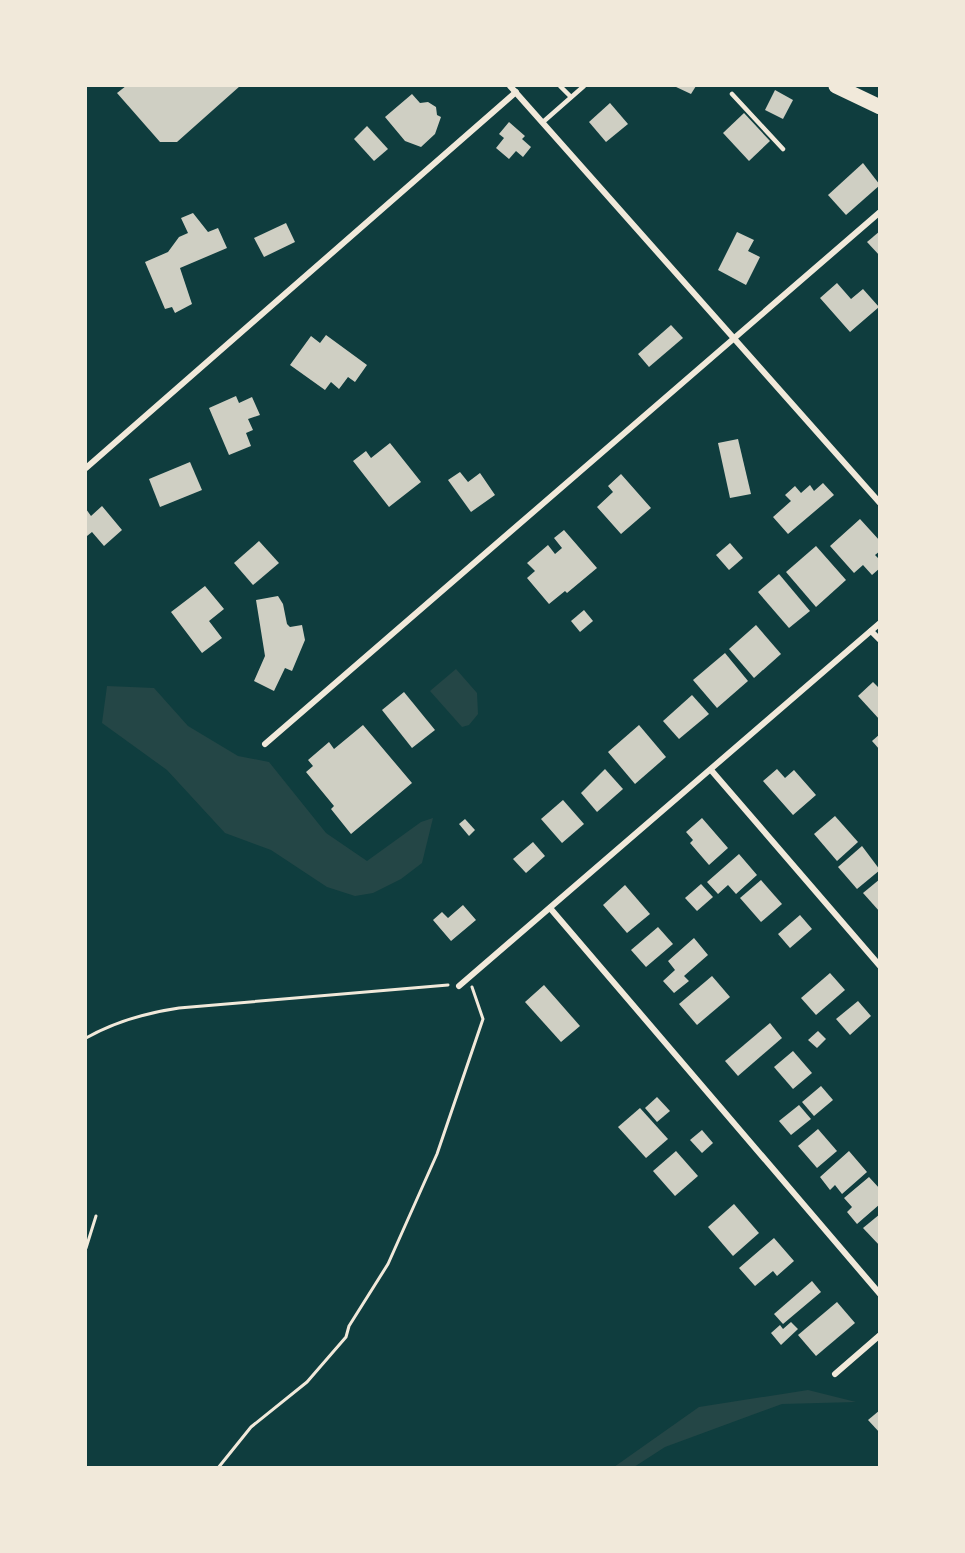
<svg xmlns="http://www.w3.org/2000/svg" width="965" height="1553" font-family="Mulish,sans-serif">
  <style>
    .green { fill: #244646 }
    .building { fill: #cfcfc3 }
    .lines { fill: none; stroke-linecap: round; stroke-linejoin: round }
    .path { stroke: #f1e9da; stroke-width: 3 }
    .service { stroke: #f1e9da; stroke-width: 4.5 }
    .minor { stroke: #f1e9da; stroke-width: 6 }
    .primary { stroke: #f1e9da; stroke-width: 15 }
  </style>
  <rect width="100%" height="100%" fill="#0f3d3e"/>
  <!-- green -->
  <g class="green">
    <polygon points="456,669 477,693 478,714 469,725 462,727 430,691"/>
    <polygon points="107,686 154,688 188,726 238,756 269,762 326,833 367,861 421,822 433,818 422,863 401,879 373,893 355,896 327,887 271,850 225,833 167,770 102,723"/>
    <polygon points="808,1390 856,1402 782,1404 665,1447 634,1467 614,1467 699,1407"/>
  </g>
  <!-- building -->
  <g class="building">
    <polygon points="126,86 240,86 177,142 160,142 117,93"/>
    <polygon points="674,86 696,86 691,94"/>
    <polygon points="775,90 793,100 783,119 765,110"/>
    <polygon points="412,94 420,103 428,102 436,107 437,115 441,117 435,134 421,147 405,141 385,117"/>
    <polygon points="610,103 628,124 606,142 589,122"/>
    <polygon points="744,113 770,141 749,161 723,133"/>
    <polygon points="509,122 525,136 522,139 531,147 523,157 516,151 509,159 496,148 504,138 499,134"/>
    <polygon points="367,126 388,149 374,161 354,139"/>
    <polygon points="863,163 880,185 846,215 828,195"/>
    <polygon points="193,213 208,232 218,228 227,248 180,268 192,304 175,313 172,307 165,309 145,262 168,252 179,237 188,233 181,218"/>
    <polygon points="286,223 295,242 264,257 254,238"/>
    <polygon points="880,231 880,256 867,242"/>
    <polygon points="737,232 754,240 748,251 760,257 746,285 718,270"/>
    <polygon points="837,283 851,299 863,289 879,307 850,332 820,298"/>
    <polygon points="671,325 683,338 649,367 638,354"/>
    <polygon points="326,335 367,365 355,382 348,377 339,389 331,382 325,390 290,365 311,336 320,343"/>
    <polygon points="236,396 239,403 252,397 260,415 248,419 253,430 246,433 251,446 229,455 209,408"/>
    <polygon points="738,439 751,494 730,498 718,443"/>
    <polygon points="390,443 421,482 389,507 353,461 366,451 371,458"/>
    <polygon points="190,462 202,490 160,507 149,479"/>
    <polygon points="460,472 468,482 480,473 495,495 471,512 448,480"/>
    <polygon points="621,474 651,508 621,534 597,507 613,492 608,486"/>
    <polygon points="823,483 834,495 788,534 773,517 791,501 785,495 795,486 801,493 810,485 814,491"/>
    <polygon points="102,506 122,530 104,546 92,532 87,536 86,534 86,509 91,516"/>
    <polygon points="860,519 880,541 880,551 875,555 880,560 880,568 872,575 863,565 854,573 830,546"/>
    <polygon points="564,530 597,568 567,593 565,591 549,604 527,578 535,571 527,563 548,545 555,554 562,548 554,538"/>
    <polygon points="259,541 279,563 253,585 234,563"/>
    <polygon points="730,543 743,558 729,570 716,555"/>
    <polygon points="816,546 846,580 816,607 786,572"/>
    <polygon points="779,574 810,611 789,628 758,592"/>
    <polygon points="205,586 224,609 209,621 222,638 202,653 171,612"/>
    <polygon points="278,596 283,604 287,624 290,627 302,625 305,640 292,671 285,668 274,691 254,681 265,656 256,600"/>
    <polygon points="584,610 593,621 580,632 571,621"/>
    <polygon points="756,625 781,654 754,678 729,649"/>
    <polygon points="725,653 748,681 717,708 693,680"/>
    <polygon points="873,682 880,689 880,720 858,696"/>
    <polygon points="404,692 435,730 412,748 382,710"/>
    <polygon points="692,695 709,714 679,739 663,721"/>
    <polygon points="363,725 412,783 351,834 331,809 334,806 306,772 313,766 308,760 329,742 334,749"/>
    <polygon points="639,725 666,757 635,784 608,752"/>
    <polygon points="880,734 880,750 872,741"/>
    <polygon points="605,769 623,789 597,812 581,793"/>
    <polygon points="777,769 785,778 794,770 816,795 793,815 763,781"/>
    <polygon points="563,800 584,824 562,843 541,819"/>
    <polygon points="835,816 858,842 837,861 814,834"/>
    <polygon points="702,818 728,848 709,865 690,843 693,840 686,832"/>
    <polygon points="465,819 475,830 469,836 459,824"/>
    <polygon points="533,842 545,856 526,873 513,859"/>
    <polygon points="862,846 880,870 857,889 838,867"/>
    <polygon points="739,854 757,875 736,894 728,885 718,894 707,882"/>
    <polygon points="880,879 880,912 863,893"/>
    <polygon points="761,880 782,904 761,922 740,898"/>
    <polygon points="701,884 713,897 697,911 685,898"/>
    <polygon points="625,885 650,914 627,933 603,905"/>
    <polygon points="463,905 476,920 451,941 433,920 442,912 448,918"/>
    <polygon points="800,915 812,929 790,948 778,934"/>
    <polygon points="658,927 673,944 646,967 631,950"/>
    <polygon points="694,938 708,955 684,976 689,981 674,993 663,981 675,970 668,961"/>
    <polygon points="830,973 845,990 816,1015 801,998"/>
    <polygon points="712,976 730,997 697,1025 679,1004"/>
    <polygon points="544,985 580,1026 561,1042 525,1002"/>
    <polygon points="858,1001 871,1016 850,1035 836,1019"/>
    <polygon points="770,1023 782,1038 738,1076 725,1061"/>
    <polygon points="818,1031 826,1039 817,1048 808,1040"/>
    <polygon points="793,1051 812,1073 793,1089 774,1067"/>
    <polygon points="821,1086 833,1100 814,1116 802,1102"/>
    <polygon points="657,1097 670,1111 657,1122 645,1108"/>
    <polygon points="799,1105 811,1119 791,1135 779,1121"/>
    <polygon points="640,1108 668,1139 646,1158 618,1127"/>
    <polygon points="818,1129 837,1151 817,1168 798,1146"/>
    <polygon points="702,1130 713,1143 702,1153 690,1140"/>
    <polygon points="676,1151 698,1176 675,1196 653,1171"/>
    <polygon points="849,1151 867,1172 842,1194 835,1185 830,1190 820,1177"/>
    <polygon points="869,1177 880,1189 880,1204 857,1224 847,1212 852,1207 844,1198"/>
    <polygon points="734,1204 759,1233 733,1256 708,1227"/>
    <polygon points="880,1214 880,1246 863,1228"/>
    <polygon points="774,1238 794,1261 777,1276 773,1271 755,1286 739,1268"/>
    <polygon points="812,1281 821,1292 783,1324 774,1314"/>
    <polygon points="837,1302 855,1323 816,1356 798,1335"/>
    <polygon points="791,1322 798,1329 781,1345 771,1333 780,1325 783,1329"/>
    <polygon points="880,1410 880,1433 868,1420"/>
  </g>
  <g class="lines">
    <!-- path -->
    <g class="path">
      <path d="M86,1038c30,-17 59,-25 93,-30l269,-23"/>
      <polyline points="86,1248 96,1216"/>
      <polyline points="218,1468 251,1427 307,1382 346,1337 349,1326 388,1264 437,1154 483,1019 472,987"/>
    </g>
    <!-- service -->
    <g class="service">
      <polyline points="560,86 571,97"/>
      <polyline points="732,94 783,149"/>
      <polyline points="543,122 584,86"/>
    </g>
    <!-- minor -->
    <g class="minor">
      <polyline points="510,86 880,503"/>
      <polyline points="86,468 516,92"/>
      <polyline points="871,631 880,640"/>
      <polyline points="265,744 880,212"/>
      <polyline points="711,770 880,966"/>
      <polyline points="550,908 880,1294"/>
      <polyline points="459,986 880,623"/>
      <polyline points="835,1374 880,1335"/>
    </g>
    <!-- primary -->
    <polyline class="primary" points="836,86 880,107"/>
  </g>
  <!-- border -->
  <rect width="965" height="1553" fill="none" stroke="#f1e9da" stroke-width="174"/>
</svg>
